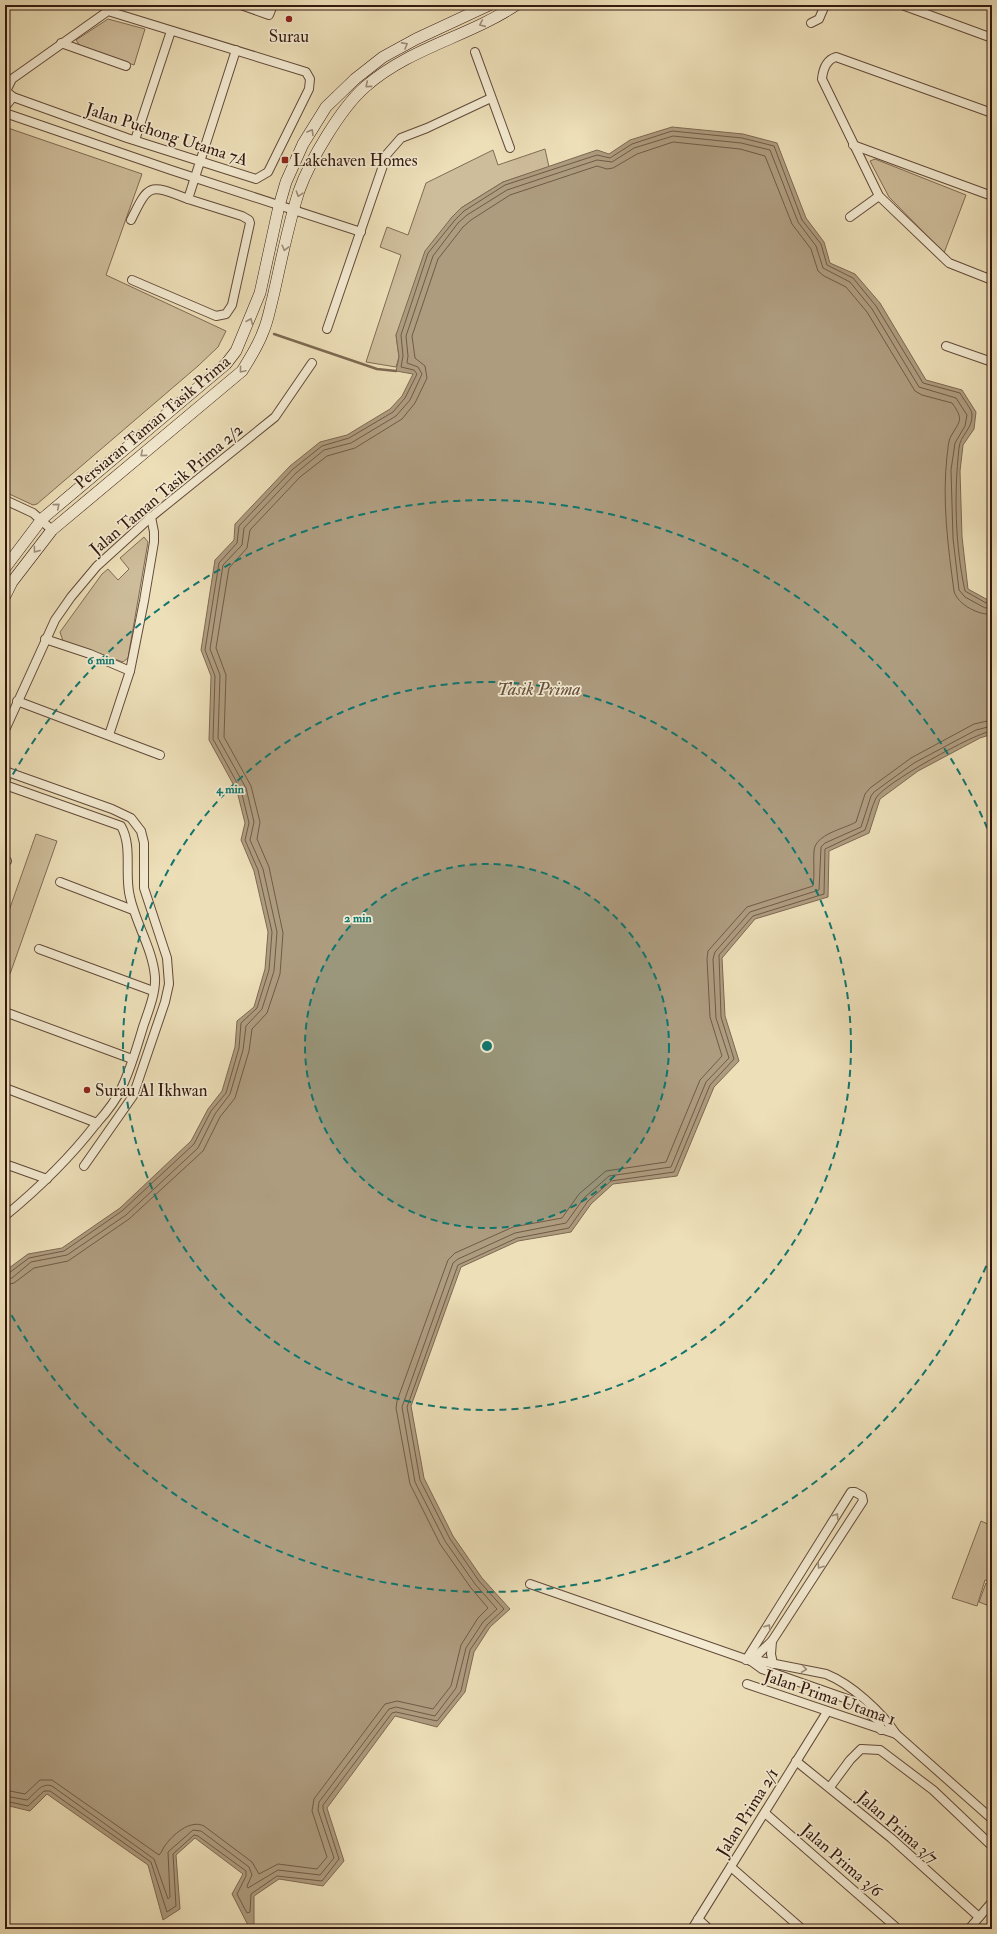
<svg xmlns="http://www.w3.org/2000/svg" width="997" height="1934" font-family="'IM FELL Double Pica',serif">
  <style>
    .green { fill: #cebd9b; stroke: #816b55 }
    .water { fill: #ae9c7f; stroke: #7d6852 }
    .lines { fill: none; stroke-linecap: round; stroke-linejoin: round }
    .shore { stroke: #715a47; stroke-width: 1 }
    .stream { stroke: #7d6852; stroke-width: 2.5 }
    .street-casing { stroke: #624a39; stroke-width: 10 }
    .secondary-casing { stroke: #34190f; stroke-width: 12 }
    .street { stroke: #f3ead1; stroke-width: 8 }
    .secondary { stroke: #f3ead1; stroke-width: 11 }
    .tram { stroke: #34190f; stroke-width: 1 }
    .oneway { stroke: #9d8c7a }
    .ring { fill: none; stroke: #0f766e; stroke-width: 2; stroke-dasharray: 7 5 }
    .poi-dot { fill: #8f2418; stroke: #f3ead1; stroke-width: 1.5 }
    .labels { text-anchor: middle; stroke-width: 3.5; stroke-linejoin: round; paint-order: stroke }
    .poi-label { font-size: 17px; fill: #34190f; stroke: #f3ead1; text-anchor: start }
    .street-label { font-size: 17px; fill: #34190f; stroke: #f3ead1 }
    .water-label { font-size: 18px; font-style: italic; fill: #654d3c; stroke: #f3ead1 }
    .centre { fill: #0f766e; stroke: #f3ead1; stroke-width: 2 }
    .ring-label { font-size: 12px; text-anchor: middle; font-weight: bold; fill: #0f766e; stroke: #f3ead1; stroke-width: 3.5; stroke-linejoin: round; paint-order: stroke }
  </style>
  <rect width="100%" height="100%" fill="#eddfb8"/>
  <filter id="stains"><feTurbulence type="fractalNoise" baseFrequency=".005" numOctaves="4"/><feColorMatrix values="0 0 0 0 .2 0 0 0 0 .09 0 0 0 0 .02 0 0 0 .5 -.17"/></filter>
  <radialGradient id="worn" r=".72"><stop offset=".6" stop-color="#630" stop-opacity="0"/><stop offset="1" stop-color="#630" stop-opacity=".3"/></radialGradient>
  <!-- green -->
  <g class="green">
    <polygon points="108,19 145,29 134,65 80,46 76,40"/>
    <polygon points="5,127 142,174 106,275 226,331 218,347 198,366 37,504 33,505 5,492"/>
    <polygon points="545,149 549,167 503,182 461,208 452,217 396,335 399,357 396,367 366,362 401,255 380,247 387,227 408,235 426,183 493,150 498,165"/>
    <polygon points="875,159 966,195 944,253 889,197 870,161"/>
    <polygon points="144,537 148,542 128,658 123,662 63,641 60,632 102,574 108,569 118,580 129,569 120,558"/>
    <polygon points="36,834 57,841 10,974 5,972 5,922"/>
    <polygon points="981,1521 992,1526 992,1582 985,1580 977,1606 952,1598"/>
    <polygon points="986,1583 992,1586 992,1607 979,1602"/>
  </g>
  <!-- water -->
  <polygon class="water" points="672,127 743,134 777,143 806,218 824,242 830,263 855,274 880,303 926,380 962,390 976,412 974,429 963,445 960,471 962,537 968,589 988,600 992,596 992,734 980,738 918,771 880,799 869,833 829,851 828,897 755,919 722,958 725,1016 739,1061 714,1087 677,1176 613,1184 591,1204 571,1232 518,1241 461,1267 411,1406 424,1478 453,1536 482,1578 510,1609 490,1627 474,1652 465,1692 437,1727 395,1716 327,1808 344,1861 323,1886 279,1879 254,1896 254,1929 250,1929 232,1894 243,1874 195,1838 176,1855 180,1909 163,1920 148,1865 47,1794 30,1811 5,1805 5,1271 28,1254 62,1248 120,1208 191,1141 208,1109 222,1091 235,1047 237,1021 254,1007 265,969 268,932 254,871 241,840 245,823 237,791 209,740 211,676 201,650 215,560 234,540 235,524 290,466 320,442 347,435 390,409 402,396 413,374 396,371 399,357 396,335 425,251 452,217 461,208 503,182 597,150 609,154 630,140"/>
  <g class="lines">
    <!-- shore -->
    <g class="shore">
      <path d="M5,1274l4,-1 20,-15 35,-7 58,-40 72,-67 17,-33 15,-18 13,-45 2,-25 16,-15 12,-38 3,-38 -14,-62 -13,-30 4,-17 -8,-33 -28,-51 2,-63 -10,-26 14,-87 18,-20 2,-17 54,-57 29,-23 27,-8 44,-26 12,-14 12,-24 -3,-4 -13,-3 2,-11 -2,-21 27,-82 27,-33 9,-9 41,-26 92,-30 13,3 22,-14 40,-13 70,7 32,8 28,74 19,24 6,21 26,13 23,28 47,77 37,10c3,6 11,15 12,21 1,15 -12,21 -13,34 -5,46 -4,97 6,143l21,12 6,-2"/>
      <polyline points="5,1279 12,1278 31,1262 67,1255 126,1215 198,1148 215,1114 230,1094 243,1050 246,1026 262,1009 274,971 277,932 263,869 250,840 254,822 246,788 218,738 220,675 210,649 223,565 242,545 244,528 296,473 324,450 351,443 396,416 410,400 422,374 418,367 407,363 408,356 406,336 433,256 458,223 467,215 507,190 597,160 612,162 634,148 673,136 741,143 770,150 798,222 816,246 823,268 850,282 872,309 919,387 956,398 967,415 965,426 955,443 951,470 953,538 959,590 965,597 985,608 992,607"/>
      <path d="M5,1285l9,-2 20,-15 34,-7 61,-42 74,-68 17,-34 15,-19 14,-47 3,-22 15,-16 13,-39 3,-41 -14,-66 -12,-28 3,-17 -9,-36 -27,-49 2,-62 -10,-27 13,-80 18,-20 3,-18 50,-53 27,-21 28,-8 47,-29 13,-16 12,-25 -2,-12 -10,-8 -3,-22 26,-77 25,-32 8,-7 39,-25 87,-29 10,3 6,-1 24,-14 36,-12 67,7 25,7 27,68 19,25 7,22 6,5 22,11 21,25 48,79 7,4 30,8c13,18 7,18 -2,35 -2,5 -2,12 -3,18 -5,45 1,91 7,135 3,13 25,25 38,23"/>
      <path d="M5,1790l20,4 15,-14h12l107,75c3,-3 3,-5 5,-8 8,-12 26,-28 40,-21l48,36 7,12 19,-10 39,5 10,-12 -15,-46 2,-12 71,-95 12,-3 36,8 18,-23 10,-41 17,-27 10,-10 -17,-20 -31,-44 -30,-60 -14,-76 1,-7 51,-141 7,-7 58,-26 49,-9 17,-24 27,-23 60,-9 34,-82 22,-24 -12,-39 -3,-58 1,-8 39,-44 66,-21c2,-11 0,-24 1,-35 1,-17 30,-22 42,-29l9,-28 5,-6 41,-30 63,-34 18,-4"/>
      <path d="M5,1796l22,4c8,-6 14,-18 25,-14l102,73 14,40 2,-2 -2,-45 25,-22 8,1 48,36 3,8 -5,11 1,2 30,-18 42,5 14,-17 -16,-48 1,-8 70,-93 7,-2 39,9 21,-28 10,-40 17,-26 14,-13 -22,-25 -30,-43 -30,-59 -13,-75 51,-144 5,-4 57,-26 51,-10 18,-25 25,-22 62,-9 35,-85 23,-24 -13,-40 -3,-59 2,-7 35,-40 69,-22 2,-43 4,-4 36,-16 10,-31 3,-4 40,-29 62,-33 16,-4"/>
      <path d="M5,1801l23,5 16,-15h6l101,71 16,50 9,-6 -3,-52 21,-19 4,1 48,35v5l-9,18 10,19 3,-1 1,-18 26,-18 45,5 17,-22 -16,-50v-4l69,-92 4,-1 41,9 24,-30 9,-41 17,-25 17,-16 -25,-28 -29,-42 -30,-59 -13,-73 51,-142 59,-27 52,-10 19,-27 23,-20 63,-9 36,-87 24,-26 -13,-42 -2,-62 34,-39 71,-22 1,-45 40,-19c4,-10 6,-22 11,-32 7,-14 100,-66 116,-67"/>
    </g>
    <!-- stream -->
    <polyline class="stream" points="274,334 377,369 396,371"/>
    <defs>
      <g id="street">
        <polyline points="241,5 269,15 273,5"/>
        <polyline points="902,5 992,38"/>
        <polygon points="108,11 306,72 310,79 309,89 268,172 256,179 127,138 13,97 6,91 12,79"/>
        <polyline points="811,23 819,19 825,5"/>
        <polyline points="61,43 126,66"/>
        <polyline points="475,52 510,148"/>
        <polyline points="5,107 13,97"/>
        <polyline points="5,113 171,170 361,232"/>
        <path d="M992,113l-156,-56c-10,3 -13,12 -14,22l57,117 70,67 43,17"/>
        <polyline points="135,140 171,31"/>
        <polyline points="853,145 992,196"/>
        <polyline points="850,217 879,196"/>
        <path d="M131,220c18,-37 18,-36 57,-21"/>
        <polyline points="132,280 216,316 226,314 232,305 250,223 249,220 242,216 188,199 236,50"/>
        <polyline points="327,329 387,154 401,138 427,128 491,98"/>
        <polyline points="946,346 992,362"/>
        <polyline points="5,500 33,513 52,530"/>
        <polyline points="45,639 90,654 130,671"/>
        <polyline points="17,701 160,755"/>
        <polyline points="5,730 55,620 71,597 97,566 151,517 275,417 312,363"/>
        <polyline points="109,735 130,671 144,601 154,542 154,532 151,517"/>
        <polyline points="5,771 112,809 131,818 141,831 144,843 144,888 167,958 169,984 165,1002 133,1096 84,1166"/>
        <path d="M5,785l116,41c12,21 3,48 9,71 6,27 23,53 25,80 1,16 -7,35 -12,50 -6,20 -12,41 -21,60 -6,14 -16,26 -26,37 -27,35 -57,64 -91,92"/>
        <polyline points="5,860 7,861"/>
        <polyline points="60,882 133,910"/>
        <polyline points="39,949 153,991"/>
        <polyline points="5,1012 132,1059"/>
        <polyline points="5,1088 97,1123"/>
        <polyline points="5,1164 47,1179"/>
        <path d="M530,1584l221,77h9l66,13c25,10 56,38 70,60"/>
        <polyline points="746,1660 851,1492 855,1492 862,1496 863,1501 772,1641 771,1654 773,1664"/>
        <polyline points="751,1661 762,1669 853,1701 879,1721 881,1730"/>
        <polyline points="751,1661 772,1641"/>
        <polyline points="747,1684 896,1734 992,1819"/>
        <polyline points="796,1761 891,1838 979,1917"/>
        <polyline points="830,1787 850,1760 861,1749 880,1750 933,1790 992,1846"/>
        <polyline points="765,1813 898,1929"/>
        <polyline points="731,1867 802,1929"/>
        <polyline points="698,1919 709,1929"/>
        <polyline points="692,1929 827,1712"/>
        <polyline points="969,1929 992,1902"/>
      </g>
      <g id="secondary">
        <polyline points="5,568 42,519 226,364 236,351 260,293 279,206 286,182 303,144 326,107 355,79 383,57 416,39 489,5"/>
        <path d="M5,596l7,-14 40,-52 190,-159c8,-13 16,-25 21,-39 5,-11 7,-24 10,-35 8,-35 15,-72 26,-106 11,-31 42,-83 66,-104 44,-39 103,-50 151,-82"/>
      </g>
    </defs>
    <!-- street casing -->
    <use href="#street" class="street-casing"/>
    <!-- secondary casing -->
    <use href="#secondary" class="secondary-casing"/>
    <!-- street -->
    <use href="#street" class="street"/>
    <!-- secondary -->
    <use href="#secondary" class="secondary"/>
    <!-- tram -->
    <polyline class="tram" points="982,1929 992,1918"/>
  </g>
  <!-- one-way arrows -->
  <defs><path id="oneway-chevron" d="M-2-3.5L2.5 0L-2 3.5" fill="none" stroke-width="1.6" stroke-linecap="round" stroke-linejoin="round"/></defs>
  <g class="oneway">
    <use href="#oneway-chevron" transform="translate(482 24) rotate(156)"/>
    <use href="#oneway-chevron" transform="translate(405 45) rotate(-29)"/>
    <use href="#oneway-chevron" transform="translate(368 85) rotate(140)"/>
    <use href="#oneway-chevron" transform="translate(311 132) rotate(-59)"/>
    <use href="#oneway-chevron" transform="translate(299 194) rotate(108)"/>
    <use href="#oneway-chevron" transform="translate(285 248) rotate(104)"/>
    <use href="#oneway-chevron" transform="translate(250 321) rotate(-67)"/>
    <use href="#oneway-chevron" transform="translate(242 370) rotate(130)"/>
    <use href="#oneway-chevron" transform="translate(143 454) rotate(140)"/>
    <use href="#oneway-chevron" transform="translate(57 506) rotate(-40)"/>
    <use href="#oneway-chevron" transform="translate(36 550) rotate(126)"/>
    <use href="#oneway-chevron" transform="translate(836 1516) rotate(-58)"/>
    <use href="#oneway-chevron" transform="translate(820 1566) rotate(123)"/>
    <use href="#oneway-chevron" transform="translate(768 1627) rotate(-58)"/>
    <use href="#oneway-chevron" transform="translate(804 1669) rotate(8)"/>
  </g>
  <!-- distance rings -->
  <circle cx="487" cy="1046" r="182" fill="#0f766e" fill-opacity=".12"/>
  <g class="ring">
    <circle cx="487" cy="1046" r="182"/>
    <circle cx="487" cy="1046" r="364"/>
    <path d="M991 1255A546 546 0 0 1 7 1307M7 785A546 546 0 0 1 991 837"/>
  </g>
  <!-- markers -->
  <g class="poi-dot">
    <circle cx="289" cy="19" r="4"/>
    <rect x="281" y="156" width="8" height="8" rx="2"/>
    <circle cx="87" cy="1090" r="4"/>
  </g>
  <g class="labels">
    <!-- poi labels -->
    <g class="poi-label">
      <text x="289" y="42" text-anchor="middle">Surau</text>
      <text x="293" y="166">Lakehaven Homes</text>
      <text x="95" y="1096">Surau Al Ikhwan</text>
    </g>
    <!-- street labels -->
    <g class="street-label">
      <text transform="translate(167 134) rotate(18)" y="6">Jalan Puchong Utama 7A</text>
      <text transform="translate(152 422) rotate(-40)" y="6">Persiaran Taman Tasik Prima</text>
      <text transform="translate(166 489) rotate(-40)" y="6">Jalan Taman Tasik Prima 2/2</text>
      <text transform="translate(830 1697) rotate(19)" y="6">Jalan Prima Utama 1</text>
      <text transform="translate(747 1812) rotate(-58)" y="6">Jalan Prima 2/1</text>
      <text transform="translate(898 1827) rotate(41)" y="6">Jalan Prima 3/7</text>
      <text transform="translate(842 1860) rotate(41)" y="6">Jalan Prima 3/6</text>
    </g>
    <!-- water labels -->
    <g class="water-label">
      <text x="539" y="695">Tasik Prima</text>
    </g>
  </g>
  <circle cx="487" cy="1046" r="6" class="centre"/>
  <g class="ring-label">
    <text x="101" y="664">6 min</text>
    <text x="230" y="793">4 min</text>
    <text x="358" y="922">2 min</text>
  </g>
  <!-- margin -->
  <rect width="997" height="1934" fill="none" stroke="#eddfb8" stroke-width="20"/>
  <rect x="6" y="6" width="985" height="1922" fill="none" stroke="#34190f" stroke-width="2"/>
  <rect x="10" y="10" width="977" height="1914" fill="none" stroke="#34190f"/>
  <rect width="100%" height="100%" filter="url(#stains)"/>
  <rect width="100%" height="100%" fill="url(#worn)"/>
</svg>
